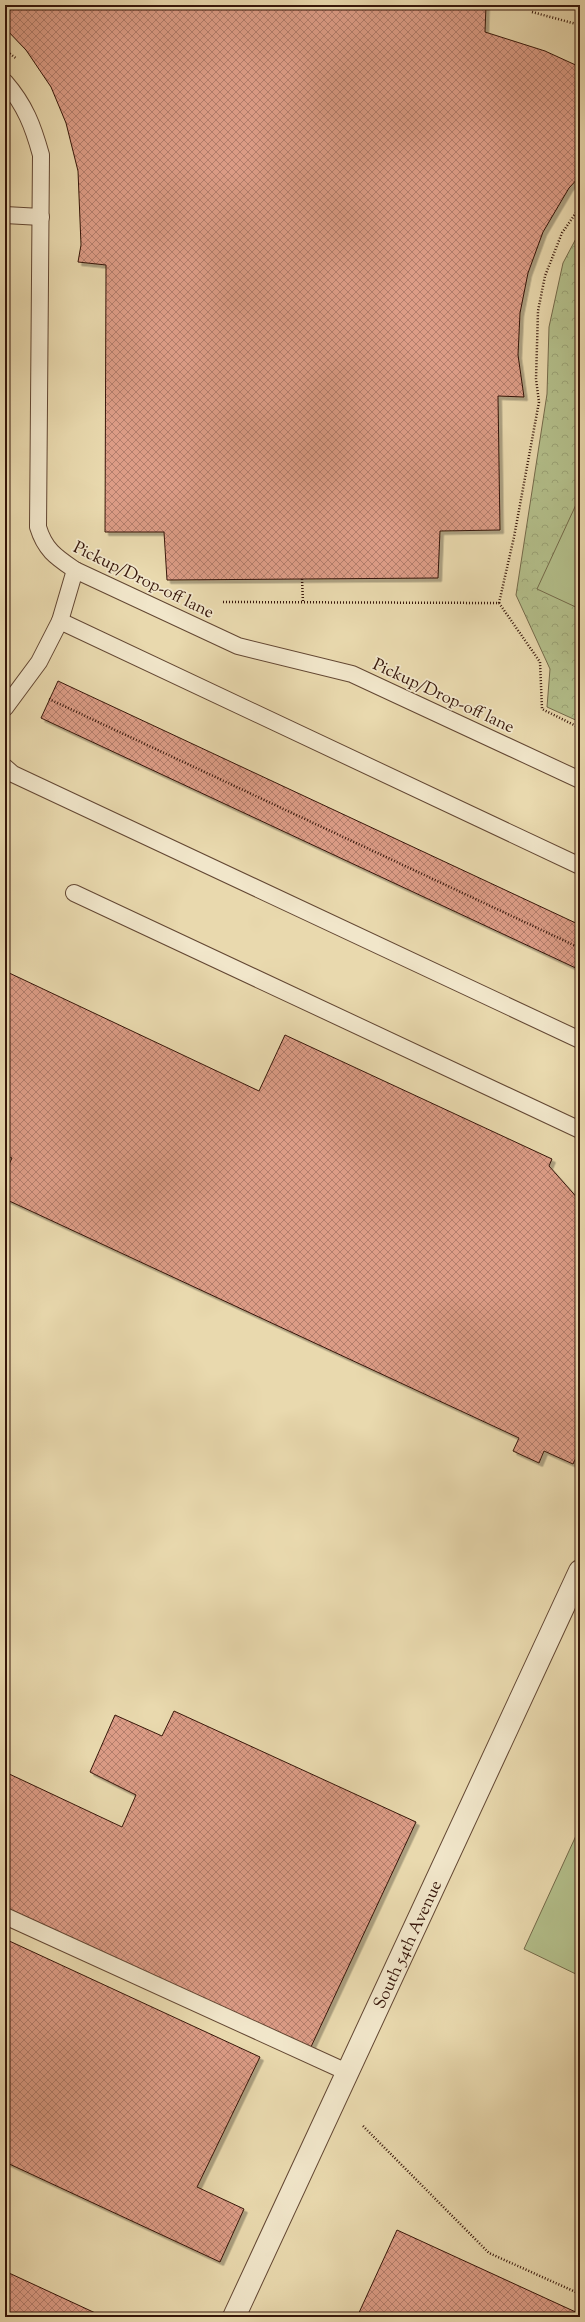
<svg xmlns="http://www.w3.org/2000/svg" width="585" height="2322" font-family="'Sorts Mill Goudy',serif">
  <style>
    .park { fill: url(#park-crowns); stroke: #756b4b }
    .pitch { fill: #b4c08c; stroke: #756b4b }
    .building { fill: url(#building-cross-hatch); stroke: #36160a; filter: url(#shadow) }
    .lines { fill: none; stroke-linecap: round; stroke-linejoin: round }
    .service-casing { stroke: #634733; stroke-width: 18 }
    .minor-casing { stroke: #634733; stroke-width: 24 }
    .path { stroke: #36160a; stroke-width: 2.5; stroke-dasharray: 1 2; stroke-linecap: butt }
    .service { stroke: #f1e6ca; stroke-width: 16 }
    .minor { stroke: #f1e6ca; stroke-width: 22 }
    .labels { text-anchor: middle; stroke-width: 3.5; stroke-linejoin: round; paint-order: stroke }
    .street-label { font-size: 17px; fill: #36160a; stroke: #f1e6ca }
  </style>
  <defs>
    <pattern id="park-crowns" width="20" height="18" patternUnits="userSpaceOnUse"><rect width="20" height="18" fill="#b4c08c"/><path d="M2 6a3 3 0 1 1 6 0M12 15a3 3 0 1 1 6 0" fill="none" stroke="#9ba477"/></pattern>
    <pattern id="building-cross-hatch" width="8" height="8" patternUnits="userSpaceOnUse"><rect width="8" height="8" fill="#dc9c86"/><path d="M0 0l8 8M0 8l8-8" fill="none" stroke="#b37e6c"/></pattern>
    <filter id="shadow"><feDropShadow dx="3.5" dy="3.5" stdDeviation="0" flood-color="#0004"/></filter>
  </defs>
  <rect width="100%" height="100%" fill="#e9d9ae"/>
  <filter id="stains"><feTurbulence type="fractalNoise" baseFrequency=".005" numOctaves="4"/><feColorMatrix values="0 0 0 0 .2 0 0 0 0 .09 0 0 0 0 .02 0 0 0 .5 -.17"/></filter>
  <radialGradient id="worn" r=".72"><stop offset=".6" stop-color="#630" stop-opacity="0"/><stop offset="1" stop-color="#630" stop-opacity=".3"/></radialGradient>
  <!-- park -->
  <polygon class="park" points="580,231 580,722 547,707 550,669 516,595 547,394 549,327 563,263"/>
  <!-- pitch -->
  <g class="pitch">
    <polygon points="580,496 580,609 537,589"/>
    <polygon points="580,1827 580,1976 524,1949"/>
  </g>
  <!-- building -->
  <g class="building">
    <polygon points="5,5 486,5 485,32 545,51 580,67 580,176 569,188 543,232 528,273 520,313 518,355 524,397 498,396 500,530 440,531 438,578 167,580 164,532 105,532 106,265 78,262 81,245 78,171 66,123 51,87 26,50 5,28"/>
    <polygon points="58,681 580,925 580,970 41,718"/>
    <polygon points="5,971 259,1091 285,1035 552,1159 549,1166 580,1201 580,1449 573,1464 544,1451 539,1463 513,1451 519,1438 5,1199 5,1173 12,1158 5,1155"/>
    <polygon points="174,1711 416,1822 310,2049 5,1909 5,1772 122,1827 136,1795 90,1772 115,1715 162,1736"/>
    <polygon points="5,1939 260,2057 197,2187 244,2209 220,2262 5,2162"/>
    <polygon points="397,2230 580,2314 580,2317 357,2317"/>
    <polygon points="9,2273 104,2317 5,2317 5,2283"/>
  </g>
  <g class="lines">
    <defs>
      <g id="service">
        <path d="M5,82c20,23 28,44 36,73l-3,372c7,23 18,30 37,43l163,76 114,28 228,106"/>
        <polyline points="5,215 41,217"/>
        <polyline points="60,621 75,570"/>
        <polyline points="5,708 39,662 60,621 580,866"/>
        <polyline points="5,767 13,774 580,1040"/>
        <polyline points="74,893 580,1130"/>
        <polyline points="5,1916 349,2073"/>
      </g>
      <g id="minor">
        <path id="s1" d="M234,2317l346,-746"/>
      </g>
    </defs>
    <!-- service casing -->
    <use href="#service" class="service-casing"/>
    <!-- minor casing -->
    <use href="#minor" class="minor-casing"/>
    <!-- path -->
    <g class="path">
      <polyline points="532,12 580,25"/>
      <polyline points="5,50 17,59"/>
      <polyline points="5,559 9,561"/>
      <polyline points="302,579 303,602"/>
      <polyline points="223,602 499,603 540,662 542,709 580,728"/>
      <polyline points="499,603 514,537 539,402 536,379 538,311 545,276 562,233 580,207"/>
      <polyline points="49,699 580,948"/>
      <polyline points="363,2126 489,2253 580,2294"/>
    </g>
    <!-- service -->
    <use href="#service" class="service"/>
    <!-- minor -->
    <use href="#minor" class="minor"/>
  </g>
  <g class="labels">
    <!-- street labels -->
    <g class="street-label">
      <text transform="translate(144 579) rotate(26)" y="6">Pickup/Drop-off lane</text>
      <text transform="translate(444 695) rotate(25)" y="6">Pickup/Drop-off lane</text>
      <text dy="6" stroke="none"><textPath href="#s1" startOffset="411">South 54th Avenue</textPath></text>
    </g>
  </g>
  <!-- margin -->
  <rect width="585" height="2322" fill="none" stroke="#e9d9ae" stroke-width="20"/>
  <rect x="6" y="6" width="573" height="2310" fill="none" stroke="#36160a" stroke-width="2"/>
  <rect x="10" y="10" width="565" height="2302" fill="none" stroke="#36160a"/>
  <rect width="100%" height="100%" filter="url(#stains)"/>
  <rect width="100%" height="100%" fill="url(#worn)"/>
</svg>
